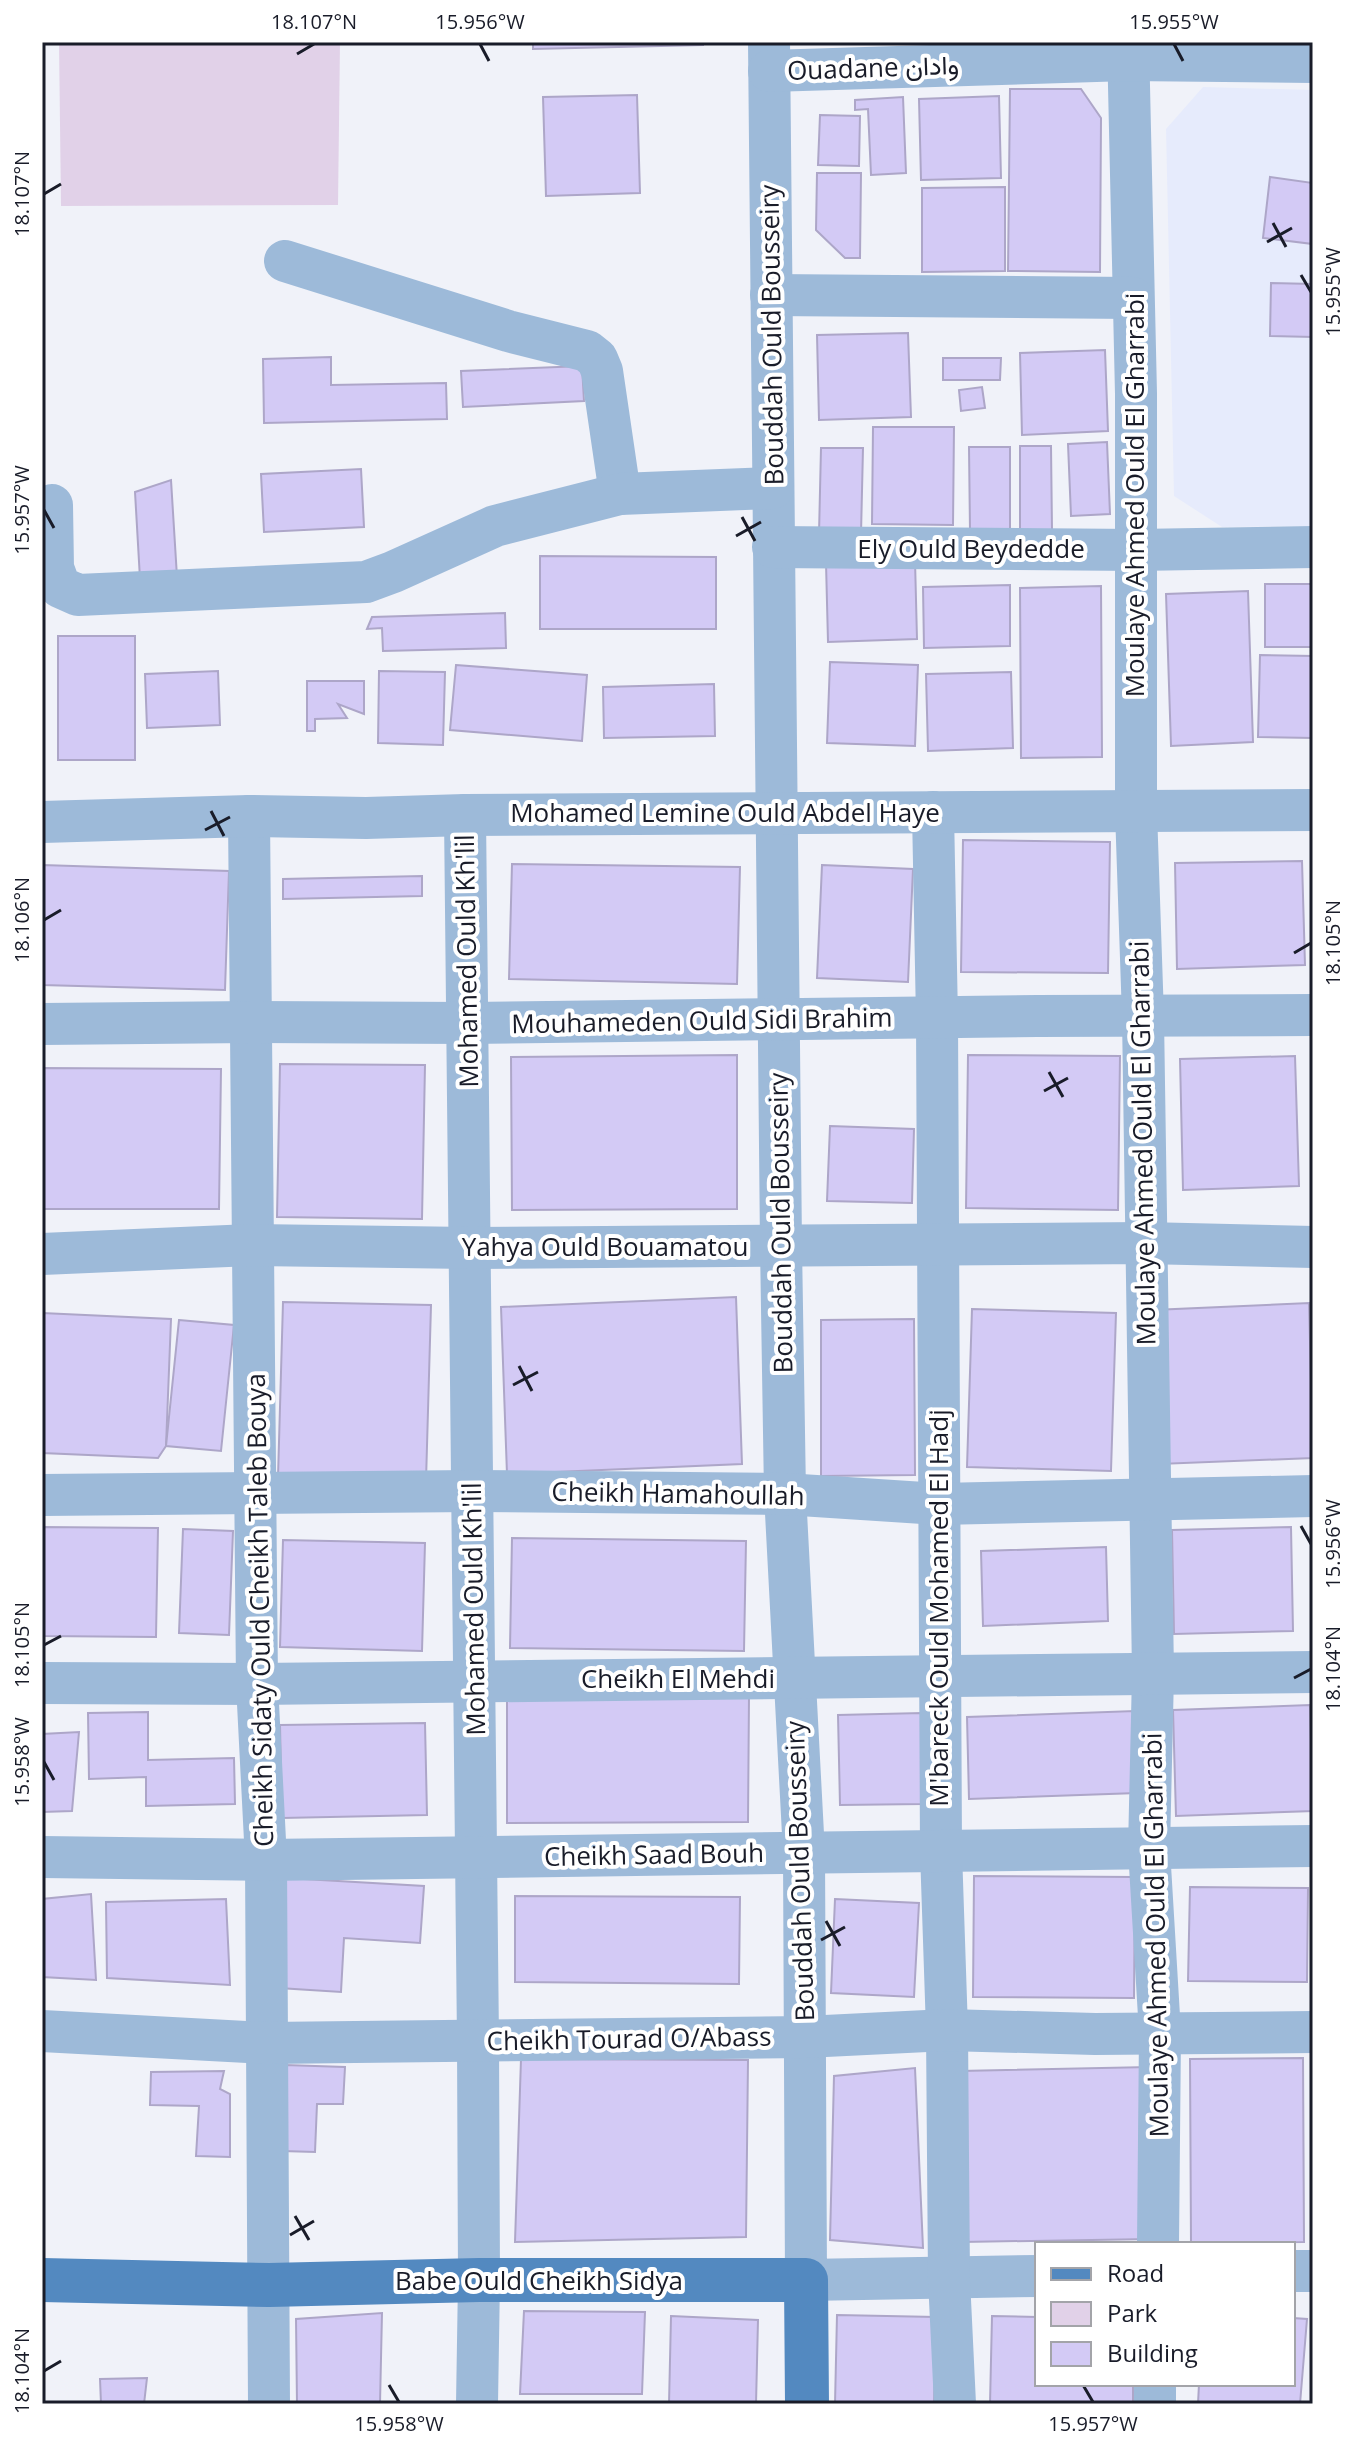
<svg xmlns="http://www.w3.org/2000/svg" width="1355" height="2446" font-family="'Open Sans',Vazirmatn,sans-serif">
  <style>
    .built { fill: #e6ebfc }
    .green { fill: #e1d1e8 }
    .building { fill: #d3caf5; stroke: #ada6c8; stroke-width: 2 }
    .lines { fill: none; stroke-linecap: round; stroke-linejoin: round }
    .minor { stroke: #9dbad9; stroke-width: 42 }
    .major { stroke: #5389c0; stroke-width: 44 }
    .ticks { fill: none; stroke: #191c29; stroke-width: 3 }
    .labels { text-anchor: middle; stroke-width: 8; stroke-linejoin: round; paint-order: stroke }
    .street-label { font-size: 26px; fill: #191c29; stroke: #fff }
    .neatline { fill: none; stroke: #191c29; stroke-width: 3 }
    .ticks-label { font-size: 20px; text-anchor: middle; fill: #191c29 }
  </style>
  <rect width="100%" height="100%" fill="#f0f2f9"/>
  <!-- built -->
  <polygon class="built" points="1203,87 1313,90 1313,526 1222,527 1174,496 1166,129"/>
  <!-- green -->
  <polygon class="green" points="59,42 340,42 338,205 61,206"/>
  <!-- building -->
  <g class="building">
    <polygon points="533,42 703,42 703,45 533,49"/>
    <polygon points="1010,89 1081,89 1101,118 1100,272 1008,271"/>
    <polygon points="637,95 640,193 546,196 543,97"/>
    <polygon points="999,96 1001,178 921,180 919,99"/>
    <polygon points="903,97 906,173 871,175 868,109 855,110 855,100"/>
    <polygon points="820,115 860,116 859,166 818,165"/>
    <polygon points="817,173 861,173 860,258 845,258 816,230"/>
    <polygon points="1270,177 1313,183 1313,244 1263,238"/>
    <polygon points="1005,187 1005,271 922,272 922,188"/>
    <polygon points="1271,283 1313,284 1313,337 1270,336"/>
    <polygon points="908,333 911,417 819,420 817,335"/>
    <polygon points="1105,350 1108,431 1022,435 1020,353"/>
    <polygon points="331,357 331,385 446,383 447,419 264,423 263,359"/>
    <polygon points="943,358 1001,358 1000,380 943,380"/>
    <polygon points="582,366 584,401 463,407 461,371"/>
    <polygon points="982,387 985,408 961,411 959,390"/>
    <polygon points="873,427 954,427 953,525 872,524"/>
    <polygon points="1107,442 1110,514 1071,516 1068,444"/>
    <polygon points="1020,446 1051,446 1052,530 1020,530"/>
    <polygon points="969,447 1010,447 1010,531 970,531"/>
    <polygon points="821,448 863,448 861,534 819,534"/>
    <polygon points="361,469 364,527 264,532 261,474"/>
    <polygon points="171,480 177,577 140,579 135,492"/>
    <polygon points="540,556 716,557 716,629 540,629"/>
    <polygon points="915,560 917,639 828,642 826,563"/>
    <rect x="1265" y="584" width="48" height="63"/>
    <polygon points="1010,585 1010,646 924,648 923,587"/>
    <polygon points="1101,586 1102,757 1021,758 1020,588"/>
    <polygon points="1248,591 1253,742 1171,746 1166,594"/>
    <polygon points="505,613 506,648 383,651 382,628 367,629 372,617"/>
    <rect x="58" y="636" width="77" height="124"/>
    <polygon points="1260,655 1313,656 1313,738 1258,737"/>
    <polygon points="830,662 918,665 915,746 827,743"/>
    <polygon points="456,665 587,675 582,741 450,730"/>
    <polygon points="218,671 220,725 147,728 145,674"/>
    <polygon points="379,671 445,672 443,745 378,743"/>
    <polygon points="1011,672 1013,748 928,751 926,674"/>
    <polygon points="307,681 364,681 364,714 338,704 347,718 315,719 315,731 307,731"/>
    <polygon points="714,684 715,736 604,738 603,687"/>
    <polygon points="963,840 1110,842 1108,973 961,972"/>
    <polygon points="1302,861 1305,965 1177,969 1175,863"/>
    <polygon points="512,864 740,867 737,984 509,979"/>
    <polygon points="42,865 229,871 225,990 42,985"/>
    <polygon points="822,865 913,869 908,982 817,978"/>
    <polygon points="422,876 422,896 283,899 283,879"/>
    <polygon points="737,1055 737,1209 512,1210 511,1057"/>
    <polygon points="968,1055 1120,1056 1118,1210 966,1208"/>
    <polygon points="1295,1056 1299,1186 1183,1190 1180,1059"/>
    <polygon points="280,1064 425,1065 422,1219 277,1217"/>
    <polygon points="42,1068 221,1069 219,1209 42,1209"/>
    <polygon points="830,1126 914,1129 912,1203 827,1201"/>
    <polygon points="736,1297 742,1464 507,1474 501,1307"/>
    <polygon points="283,1302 431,1305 426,1481 278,1477"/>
    <polygon points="1309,1303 1313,1458 1159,1464 1153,1310"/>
    <polygon points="972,1309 1116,1313 1111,1471 967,1467"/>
    <polygon points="42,1313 171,1319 166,1446 158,1458 42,1453"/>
    <polygon points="914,1319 915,1475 821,1476 821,1320"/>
    <polygon points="179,1320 234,1325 221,1451 166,1446"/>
    <polygon points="42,1527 158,1528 156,1637 42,1636"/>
    <polygon points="1291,1527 1293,1631 1174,1634 1172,1530"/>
    <polygon points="183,1529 233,1531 229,1635 179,1633"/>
    <polygon points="512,1538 746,1541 744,1651 510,1648"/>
    <polygon points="283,1540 425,1543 422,1651 280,1647"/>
    <polygon points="1106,1547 1108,1621 983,1626 981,1551"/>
    <polygon points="749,1696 748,1822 507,1823 507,1697"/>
    <polygon points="1310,1705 1313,1811 1176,1816 1173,1710"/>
    <polygon points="1135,1711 1137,1793 969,1799 967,1717"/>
    <polygon points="148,1712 148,1760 234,1758 235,1804 146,1806 146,1777 89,1779 88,1713"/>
    <polygon points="922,1713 923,1804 840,1805 838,1715"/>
    <polygon points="425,1723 427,1815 282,1818 280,1725"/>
    <polygon points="79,1732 72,1811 42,1812 42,1734"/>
    <polygon points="974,1876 1135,1877 1134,1998 973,1997"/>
    <polygon points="286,1878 424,1886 420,1943 344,1938 341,1992 279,1988"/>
    <polygon points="1190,1887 1308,1888 1307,1982 1188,1981"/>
    <polygon points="91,1894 96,1980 42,1977 42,1899"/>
    <polygon points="515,1896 740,1897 739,1984 515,1982"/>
    <polygon points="226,1899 230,1985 107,1978 106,1902"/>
    <polygon points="835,1899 919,1903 914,1997 831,1993"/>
    <polygon points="1303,2058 1304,2242 1191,2243 1190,2059"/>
    <polygon points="521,2059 748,2060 746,2237 515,2242"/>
    <polygon points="285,2065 345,2067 343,2104 317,2104 315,2152 282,2151"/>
    <polygon points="1150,2067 1152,2239 962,2242 960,2071"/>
    <polygon points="915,2068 923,2248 830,2240 834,2076"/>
    <polygon points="224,2071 220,2089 230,2094 230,2157 196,2156 199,2106 150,2105 151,2072"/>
    <polygon points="524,2311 645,2312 642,2394 520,2394"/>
    <polygon points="382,2313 380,2404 297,2404 296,2319"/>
    <polygon points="837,2315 936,2317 934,2404 835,2404"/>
    <polygon points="671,2316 758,2320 756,2404 669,2404"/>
    <polygon points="992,2316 1037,2317 1037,2384 1133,2384 1133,2404 990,2404"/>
    <polygon points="1293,2318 1307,2319 1300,2404 1198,2404 1199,2384 1293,2384"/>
    <polygon points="147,2378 144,2404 101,2404 100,2379"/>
  </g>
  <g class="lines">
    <!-- minor -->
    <g class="minor">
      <polyline points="769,42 781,1246 785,1494 804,1853 806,2280 1037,2276"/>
      <polyline points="1128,42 1136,394 1136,811 1143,1017 1153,1674 1149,1849 1160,2033 1158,2244"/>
      <polyline points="769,71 1128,60 1313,62"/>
      <polyline points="285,261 508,331 587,351 597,359 602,371 620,494"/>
      <polyline points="771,295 1133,298"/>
      <polyline points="52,505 53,568 60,587 78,595 366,582 393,572 495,526 620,494 773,488"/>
      <polyline points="773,547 1137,550 1313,547"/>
      <polyline points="933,812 937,1019 941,1851 947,2030 949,2279 955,2404"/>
      <polyline points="465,815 478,2041 479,2280 477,2404"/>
      <polyline points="249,816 257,1684 266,1860 269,2404"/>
      <polyline points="42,822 249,816 366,818 465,815 1313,810"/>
      <polyline points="42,1024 251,1022 469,1023 1037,1016 1313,1015"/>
      <polyline points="42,1254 251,1245 470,1248 1145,1243 1313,1247"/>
      <polyline points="42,1495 473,1491 785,1494 939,1504 1313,1496"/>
      <polyline points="42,1683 257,1684 1313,1672"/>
      <polyline points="42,1857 266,1860 1313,1846"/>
      <polyline points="42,2031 267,2043 805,2037 947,2030 1095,2034 1313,2032"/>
      <polyline points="1293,2271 1313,2271"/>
      <polyline points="1155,2404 1155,2384"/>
    </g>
    <!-- major -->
    <polyline class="major" points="42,2280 269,2285 479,2280 806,2280 807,2404"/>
  </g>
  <!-- ticks -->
  <path class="ticks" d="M480,44l9,17M1174,44l9,17M297,54l17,-10M44,194l17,-10M1273,223l13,24M1267,242l25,-14M1301,275l10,17M44,510l10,18M742,517l13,24M736,536l25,-14M211,811l13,25M205,830l25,-13M44,920l17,-10M1294,953l17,-10M1049,1072l14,25M1044,1091l24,-13M519,1366l13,25M513,1385l25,-13M1301,1526l10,18M44,1645l17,-9M1294,1678l17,-9M44,1762l10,18M826,1921l14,25M821,1940l24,-13M295,2216l14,24M290,2235l24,-14M44,2371l17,-10M389,2385l10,17M1083,2385l10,17"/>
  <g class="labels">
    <!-- street labels -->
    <g class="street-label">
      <text transform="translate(873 68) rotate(-2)" y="9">Ouadane وادان</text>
      <text transform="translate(772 335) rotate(-91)" y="9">Bouddah Ould Bousseiry</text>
      <text transform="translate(1135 495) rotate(-90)" y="9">Moulaye Ahmed Ould El Gharrabi</text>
      <text x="971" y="558">Ely Ould Beydedde</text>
      <text x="725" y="822">Mohamed Lemine Ould Abdel Haye</text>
      <text transform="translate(467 961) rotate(-91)" y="9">Mohamed Ould Kh'lil</text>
      <text transform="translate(702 1021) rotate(-1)" y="9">Mouhameden Ould Sidi Brahim</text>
      <text transform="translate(1143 1143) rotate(-91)" y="9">Moulaye Ahmed Ould El Gharrabi</text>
      <text transform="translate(781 1223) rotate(-91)" y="9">Bouddah Ould Bousseiry</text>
      <text x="605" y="1256">Yahya Ould Bouamatou</text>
      <text transform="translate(678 1494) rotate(1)" y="9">Cheikh Hamahoullah</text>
      <text transform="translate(939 1608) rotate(-90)" y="9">M'bareck Ould Mohamed El Hadj</text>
      <text transform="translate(474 1609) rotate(-91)" y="9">Mohamed Ould Kh'lil</text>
      <text transform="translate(260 1610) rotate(-91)" y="9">Cheikh Sidaty Ould Cheikh Taleb Bouya</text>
      <text x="678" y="1688">Cheikh El Mehdi</text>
      <text transform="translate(654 1855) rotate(-1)" y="9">Cheikh Saad Bouh</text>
      <text transform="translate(800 1871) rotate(-92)" y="9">Bouddah Ould Bousseiry</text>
      <text transform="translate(1156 1935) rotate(-91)" y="9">Moulaye Ahmed Ould El Gharrabi</text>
      <text transform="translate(629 2039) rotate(-1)" y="9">Cheikh Tourad O/Abass</text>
      <text x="539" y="2290">Babe Ould Cheikh Sidya</text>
    </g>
  </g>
  <!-- border -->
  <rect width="1355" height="2446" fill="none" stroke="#ffffff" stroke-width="88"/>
  <!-- legend -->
  <rect x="1035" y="2242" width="260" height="144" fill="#ffffff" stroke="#a3a4a9" stroke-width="2"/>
  <rect x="1051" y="2268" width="40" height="12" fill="#5389c0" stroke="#a3a4a9" stroke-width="2"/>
  <text x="1107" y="2282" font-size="24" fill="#191c29">Road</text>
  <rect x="1051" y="2302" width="40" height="24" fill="#e1d1e8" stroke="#a3a4a9" stroke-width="2"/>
  <text x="1107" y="2322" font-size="24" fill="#191c29">Park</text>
  <rect x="1051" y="2342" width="40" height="24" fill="#d3caf5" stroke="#a3a4a9" stroke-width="2"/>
  <text x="1107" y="2362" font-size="24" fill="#191c29">Building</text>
  <rect x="44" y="44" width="1267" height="2358" class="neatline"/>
  <g class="ticks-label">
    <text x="314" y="29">18.107°N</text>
    <text x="480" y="29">15.956°W</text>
    <text x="1174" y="29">15.955°W</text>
    <text transform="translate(22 194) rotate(-90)" y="7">18.107°N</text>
    <text transform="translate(1333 292) rotate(-90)" y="7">15.955°W</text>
    <text transform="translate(22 510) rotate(-90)" y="7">15.957°W</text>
    <text transform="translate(22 920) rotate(-90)" y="7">18.106°N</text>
    <text transform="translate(1333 943) rotate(-90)" y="7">18.105°N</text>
    <text transform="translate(1333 1544) rotate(-90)" y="7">15.956°W</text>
    <text transform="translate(22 1645) rotate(-90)" y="7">18.105°N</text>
    <text transform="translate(1333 1669) rotate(-90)" y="7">18.104°N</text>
    <text transform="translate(22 1762) rotate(-90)" y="7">15.958°W</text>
    <text transform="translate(22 2371) rotate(-90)" y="7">18.104°N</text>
    <text x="399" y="2431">15.958°W</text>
    <text x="1093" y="2431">15.957°W</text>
  </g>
</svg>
